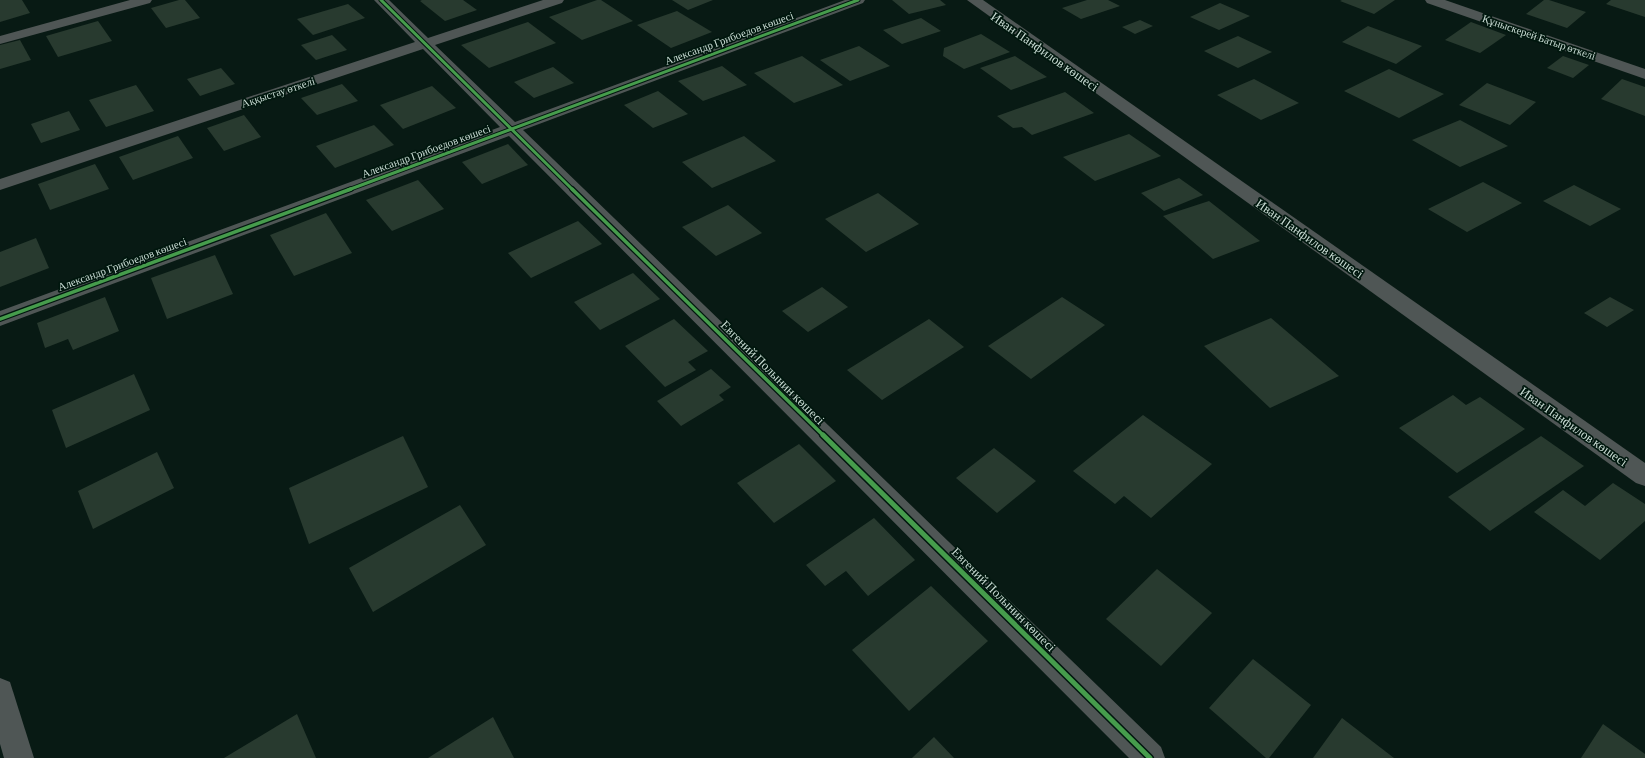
<svg xmlns="http://www.w3.org/2000/svg" width="1645" height="758" font-family="'Crimson Pro',serif">
  <style>
    .building { fill: #283a2f }
    .lines { fill: none; stroke-linecap: round; stroke-linejoin: round }
    .minor { fill: #4f5655; fill-rule: evenodd }
    .tertiary { fill: #4f5655; fill-rule: evenodd }
    .cycleway-far2-casing { stroke: #00170e; stroke-width: 5 }
    .cycleway-far1-casing { stroke: #00170e; stroke-width: 6 }
    .cycleway-casing { stroke: #00170e; stroke-width: 8 }
    .cycleway-far2 { stroke: #469c4c; stroke-width: 3 }
    .cycleway-far1 { stroke: #469c4c; stroke-width: 3.5 }
    .cycleway { stroke: #469c4c; stroke-width: 5 }
    .labels { text-anchor: middle; stroke-width: 3.5; stroke-linejoin: round; paint-order: stroke }
    .far-street-label { font-size: 11px; fill: #c8dbd3; stroke: #00170e }
    .street-label { font-size: 13px; fill: #c8dbd3; stroke: #00170e }
  </style>
  <rect width="100%" height="100%" fill="#081a14"/>
  <!-- building -->
  <g class="building">
    <polygon points="0,0 22,0 30,13 0,22"/>
    <polygon points="179,0 185,0 200,18 166,28 151,8"/>
    <polygon points="422,0 463,0 477,10 445,21 420,1"/>
    <polygon points="597,0 601,0 633,21 582,40 549,17"/>
    <polygon points="672,0 713,0 688,10"/>
    <polygon points="892,0 940,0 946,5 909,14"/>
    <polygon points="1087,0 1108,0 1120,6 1081,19 1062,8"/>
    <polygon points="1342,0 1395,0 1374,14 1340,1"/>
    <polygon points="1544,0 1549,0 1586,12 1567,28 1526,14"/>
    <polygon points="1611,0 1645,0 1645,17 1606,4"/>
    <polygon points="1220,3 1250,16 1219,30 1190,17"/>
    <polygon points="348,4 365,18 313,35 297,19"/>
    <polygon points="677,11 712,32 671,48 637,25"/>
    <polygon points="921,18 941,31 902,44 883,30"/>
    <polygon points="1140,20 1153,26 1135,34 1122,27"/>
    <polygon points="98,21 112,41 58,57 46,36"/>
    <polygon points="528,22 556,43 489,68 461,45"/>
    <polygon points="1471,22 1506,35 1480,53 1445,40"/>
    <polygon points="1368,26 1422,46 1396,64 1342,42"/>
    <polygon points="981,34 1010,52 964,69 943,56 944,48"/>
    <polygon points="332,35 347,50 316,60 301,45"/>
    <polygon points="1238,36 1272,52 1238,68 1204,51"/>
    <polygon points="20,40 31,60 0,69 0,45"/>
    <polygon points="859,46 890,66 850,81 820,60"/>
    <polygon points="802,56 843,85 794,103 754,73"/>
    <polygon points="1015,56 1047,77 1011,90 980,68"/>
    <polygon points="1563,56 1589,65 1573,78 1547,68"/>
    <polygon points="722,66 747,85 703,101 678,81"/>
    <polygon points="553,67 574,83 534,98 514,82"/>
    <polygon points="221,68 235,84 200,96 187,79"/>
    <polygon points="1389,69 1444,94 1399,118 1344,91"/>
    <polygon points="1254,79 1299,103 1261,120 1217,95"/>
    <polygon points="1622,79 1645,87 1645,116 1601,99"/>
    <polygon points="1487,83 1536,102 1510,125 1459,105"/>
    <polygon points="342,84 358,101 317,115 301,98"/>
    <polygon points="136,85 154,111 106,127 89,100"/>
    <polygon points="432,86 456,108 403,129 380,105"/>
    <polygon points="658,91 688,114 653,128 624,105"/>
    <polygon points="1065,92 1094,113 1032,135 1022,127 1013,128 997,116"/>
    <polygon points="69,111 80,130 41,143 31,124"/>
    <polygon points="244,115 261,137 224,151 207,128"/>
    <polygon points="1460,120 1508,146 1460,167 1412,140"/>
    <polygon points="374,125 394,145 335,168 316,146"/>
    <polygon points="1129,134 1161,156 1095,181 1063,157"/>
    <polygon points="178,136 193,158 133,180 119,157"/>
    <polygon points="744,136 776,161 712,188 682,162"/>
    <polygon points="508,144 528,165 482,184 462,162"/>
    <polygon points="95,164 109,189 50,210 38,184"/>
    <polygon points="1179,178 1203,195 1164,211 1141,193"/>
    <polygon points="418,180 444,209 392,231 366,200"/>
    <polygon points="1483,182 1522,203 1467,232 1428,209"/>
    <polygon points="1574,185 1621,209 1590,226 1543,201"/>
    <polygon points="878,193 919,224 866,252 825,219"/>
    <polygon points="1209,201 1260,241 1213,259 1163,216"/>
    <polygon points="728,205 762,233 716,256 682,227"/>
    <polygon points="326,213 352,253 294,276 270,235"/>
    <polygon points="578,221 602,244 531,278 508,253"/>
    <polygon points="36,238 49,268 0,287 0,252"/>
    <polygon points="215,255 233,294 167,319 151,278"/>
    <polygon points="633,273 660,299 600,330 574,302"/>
    <polygon points="822,287 848,307 808,332 782,311"/>
    <polygon points="105,297 119,331 73,350 68,339 45,348 37,323"/>
    <polygon points="1062,297 1105,325 1031,379 988,346"/>
    <polygon points="1610,297 1634,310 1607,327 1584,313"/>
    <polygon points="1271,318 1339,376 1270,408 1204,346"/>
    <polygon points="674,319 708,351 688,362 696,370 665,387 625,346"/>
    <polygon points="929,319 964,347 882,400 847,370"/>
    <polygon points="711,369 731,387 719,395 724,400 681,426 657,401"/>
    <polygon points="134,374 150,410 66,448 52,410"/>
    <polygon points="1453,395 1466,405 1480,397 1525,429 1457,473 1399,428"/>
    <polygon points="1143,415 1212,464 1151,518 1124,496 1115,504 1073,471"/>
    <polygon points="403,436 428,487 309,544 289,488"/>
    <polygon points="1541,436 1584,466 1490,531 1448,497"/>
    <polygon points="799,444 836,481 774,523 737,483"/>
    <polygon points="994,448 1036,481 997,513 956,478"/>
    <polygon points="157,452 174,488 93,529 78,491"/>
    <polygon points="1613,483 1645,504 1645,521 1600,560 1534,512 1563,490 1585,506"/>
    <polygon points="460,505 486,545 373,612 349,568"/>
    <polygon points="874,518 915,560 868,596 846,571 825,586 806,565"/>
    <polygon points="1157,569 1212,613 1161,666 1106,619"/>
    <polygon points="931,586 988,641 909,711 852,650"/>
    <polygon points="1253,659 1311,705 1269,758 1266,758 1209,708"/>
    <polygon points="297,714 316,758 224,758"/>
    <polygon points="493,717 514,758 428,758"/>
    <polygon points="1342,718 1394,758 1313,758"/>
    <polygon points="1603,724 1645,754 1645,758 1581,758"/>
    <polygon points="934,737 954,758 912,758"/>
  </g>
  <g class="lines">
    <!-- minor -->
    <g class="minor">
      <polygon points="130,0 152,0 150,3 0,44 0,36"/>
      <polygon points="374,0 389,0 428,38 543,0 564,0 562,3 435,45 515,122 845,0 865,0 863,3 523,130 1161,747 1165,758 1129,758 509,136 0,326 0,311 500,127 423,49 0,190 0,179 415,42"/>
      <polygon points="967,0 983,0 1645,463 1645,486 1636,483"/>
      <polygon points="1425,0 1445,0 1645,69 1645,79 1427,3"/>
    </g>
    <!-- tertiary -->
    <polygon class="tertiary" points="0,678 10,682 34,758 4,758 0,744"/>
    <defs>
      <g id="cycleway-far2">
        <polyline points="381,0 573,190"/>
        <polyline points="348,190 858,0"/>
      </g>
      <g id="cycleway-far1">
        <polyline points="572,189 824,436"/>
        <polyline points="0,319 351,189"/>
      </g>
      <polyline id="cycleway" points="823,435 1150,758"/>
    </defs>
    <!-- cycleway-far2 casing -->
    <use href="#cycleway-far2" class="cycleway-far2-casing"/>
    <!-- cycleway-far1 casing -->
    <use href="#cycleway-far1" class="cycleway-far1-casing"/>
    <!-- cycleway casing -->
    <use href="#cycleway" class="cycleway-casing"/>
    <!-- cycleway-far2 -->
    <use href="#cycleway-far2" class="cycleway-far2"/>
    <!-- cycleway-far1 -->
    <use href="#cycleway-far1" class="cycleway-far1"/>
    <!-- cycleway -->
    <use href="#cycleway" class="cycleway"/>
  </g>
  <g class="labels">
    <!-- far-street labels -->
    <g class="far-street-label">
      <text transform="translate(1539 37) rotate(19)" y="4">Құныскерей Батыр өткелі</text>
      <text transform="translate(729 38) rotate(-20)" y="4">Александр Грибоедов көшесі</text>
      <text transform="translate(278 92) rotate(-18)" y="4">Аққыстау өткелі</text>
      <text transform="translate(426 151) rotate(-20)" y="4">Александр Грибоедов көшесі</text>
      <text transform="translate(122 264) rotate(-20)" y="4">Александр Грибоедов көшесі</text>
    </g>
    <!-- street labels -->
    <g class="street-label">
      <text transform="translate(1045 51) rotate(35)" y="5">Иван Панфилов көшесі</text>
      <text transform="translate(1310 238) rotate(35)" y="5">Иван Панфилов көшесі</text>
      <text transform="translate(773 372) rotate(45)" y="5">Евгений Полынин көшесі</text>
      <text transform="translate(1574 426) rotate(35)" y="5">Иван Панфилов көшесі</text>
      <text transform="translate(1004 599) rotate(45)" y="5">Евгений Полынин көшесі</text>
    </g>
  </g>
</svg>
